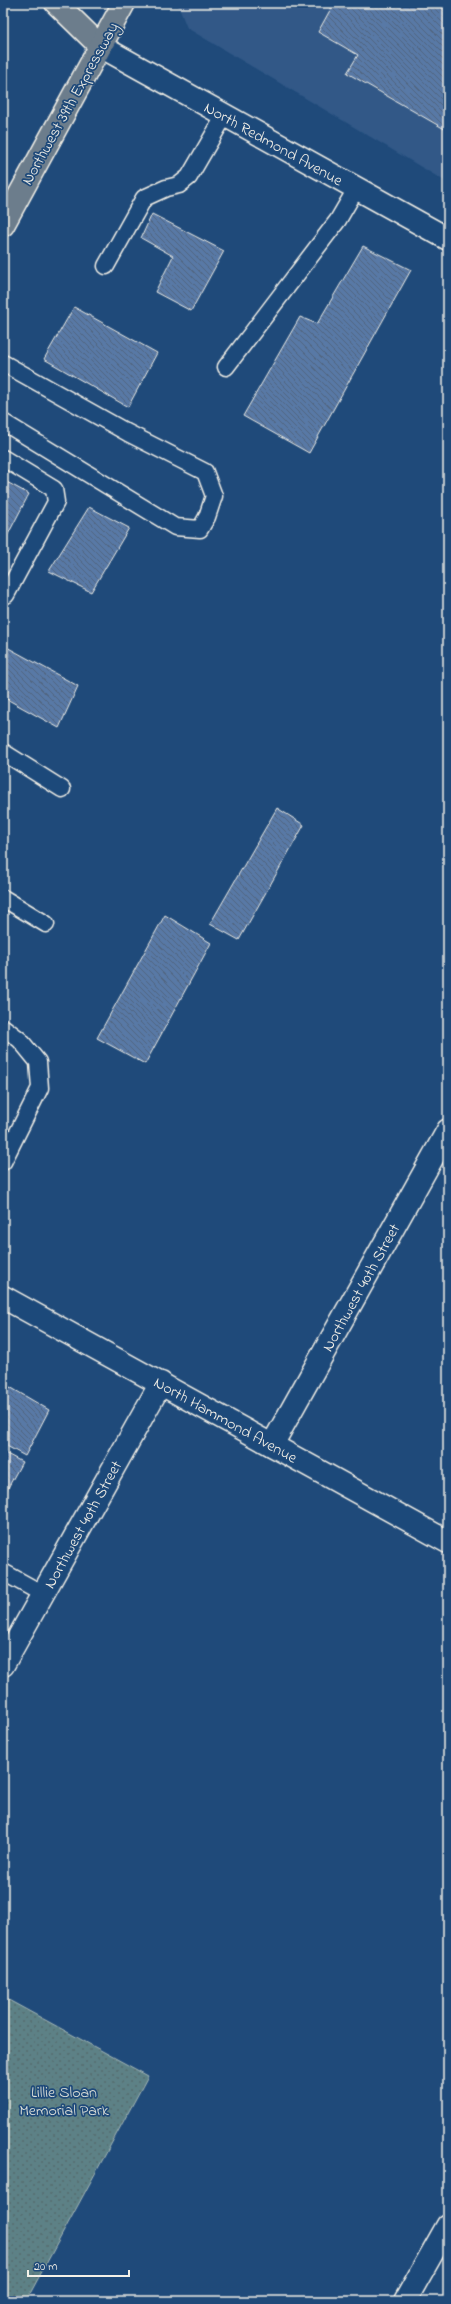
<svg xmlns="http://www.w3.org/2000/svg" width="451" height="2304" font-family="'Indie Flower',sans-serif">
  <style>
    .built { fill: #305887 }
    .grass { fill: url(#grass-dots); stroke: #a8b9b7 }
    .building { fill: url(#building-back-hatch); stroke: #f4f1e8 }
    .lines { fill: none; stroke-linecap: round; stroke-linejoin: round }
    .service-casing { stroke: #f4f1e8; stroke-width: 19 }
    .minor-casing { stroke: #f4f1e8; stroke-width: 25 }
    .trunk-casing { stroke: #f4f1e8; stroke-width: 25 }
    .service { stroke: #1f4a7a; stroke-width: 16 }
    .minor { stroke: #1f4a7a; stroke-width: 22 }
    .trunk { stroke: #6c7d8c; stroke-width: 22 }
    .labels { text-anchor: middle; stroke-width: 3.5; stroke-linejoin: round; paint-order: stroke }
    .street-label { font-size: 16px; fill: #f4f1e8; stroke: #1f4a7a }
    .park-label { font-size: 16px; fill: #dde0d9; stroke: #1f4a7a }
  </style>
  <defs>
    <pattern id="grass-dots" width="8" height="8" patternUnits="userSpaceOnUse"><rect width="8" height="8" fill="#5d8186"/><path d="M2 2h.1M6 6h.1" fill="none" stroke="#556a6c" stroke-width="1.8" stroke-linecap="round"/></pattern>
    <pattern id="building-back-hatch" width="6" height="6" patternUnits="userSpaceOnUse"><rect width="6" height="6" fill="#5879a6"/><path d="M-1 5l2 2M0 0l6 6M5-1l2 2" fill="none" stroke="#51637b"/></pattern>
  </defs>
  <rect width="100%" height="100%" fill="#1f4a7a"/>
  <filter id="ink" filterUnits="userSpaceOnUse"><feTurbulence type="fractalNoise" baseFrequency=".025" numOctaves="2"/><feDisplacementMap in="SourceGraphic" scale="8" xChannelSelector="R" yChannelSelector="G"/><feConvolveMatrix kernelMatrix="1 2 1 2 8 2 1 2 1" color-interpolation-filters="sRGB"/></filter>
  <g filter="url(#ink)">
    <!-- built -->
    <polygon class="built" points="177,3 448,3 448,183 187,28"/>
    <!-- grass -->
    <polygon class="grass" points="3,1997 148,2076 26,2301 3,2301"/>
    <!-- building -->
    <g class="building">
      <polygon points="334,3 448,3 448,131 347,73 358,55 318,32"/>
      <polygon points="152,214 224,251 191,311 155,292 173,256 141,238"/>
      <polygon points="363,246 411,270 309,453 243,416 300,317 317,324"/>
      <polygon points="74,307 157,353 128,407 44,359"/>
      <polygon points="3,480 29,494 3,544"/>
      <polygon points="89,507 129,528 91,592 49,571"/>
      <polygon points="3,645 78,686 59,728 3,697"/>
      <polygon points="277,808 304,825 239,940 210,924"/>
      <polygon points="165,915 211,943 145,1064 97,1038"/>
      <polygon points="3,1383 49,1410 25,1456 3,1444"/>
      <polygon points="3,1452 22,1462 3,1497"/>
    </g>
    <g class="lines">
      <defs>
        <g id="service">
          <polyline points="106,266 144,198 166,188 179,185 189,177 225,115"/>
          <polyline points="3,363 128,433 205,472 214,496 207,517 200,529 175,527 3,422"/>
          <polyline points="226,367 338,220 356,189"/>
          <polyline points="3,458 54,489 56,502 6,595 3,594"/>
          <polyline points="3,752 62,789"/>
          <polyline points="3,898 46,924"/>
          <polyline points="3,1027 20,1040 38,1062 40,1088 3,1162"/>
          <polyline points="3,1572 43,1594"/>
        </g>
        <g id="minor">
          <polyline points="100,46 448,239"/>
          <polyline points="3,1297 448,1542"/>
          <polyline points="272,1445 448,1130"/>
          <polyline points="3,1665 161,1383"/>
          <polyline points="405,2301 448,2225"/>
        </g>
        <g id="trunk">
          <polyline points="56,3 100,46"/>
          <polyline points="3,225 124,3"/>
        </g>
      </defs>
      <!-- service casing -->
      <use href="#service" class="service-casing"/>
      <!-- minor casing -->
      <use href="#minor" class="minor-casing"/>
      <!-- trunk casing -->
      <use href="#trunk" class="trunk-casing"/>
      <!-- service -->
      <use href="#service" class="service"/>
      <!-- minor -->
      <use href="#minor" class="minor"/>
      <!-- trunk -->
      <use href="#trunk" class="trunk"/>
    </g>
  </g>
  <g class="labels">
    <!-- street labels -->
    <g class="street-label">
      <text transform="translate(69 103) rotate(-61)" y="6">Northwest 39th Expressway</text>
      <text transform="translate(274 143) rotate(29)" y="6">North Redmond Avenue</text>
      <text transform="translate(360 1287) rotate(-61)" y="6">Northwest 40th Street</text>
      <text transform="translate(226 1419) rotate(29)" y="6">North Hammond Avenue</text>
      <text transform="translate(82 1524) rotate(-61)" y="6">Northwest 40th Street</text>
    </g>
    <!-- park labels -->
    <g class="park-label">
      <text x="64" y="2097">Lillie Sloan<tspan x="64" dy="18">Memorial Park</tspan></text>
    </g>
  </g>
  <!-- margin -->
  <rect width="451" height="2304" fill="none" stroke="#1f4a7a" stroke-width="16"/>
  <rect x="8" y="8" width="435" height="2288" fill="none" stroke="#f4f1e8" stroke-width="1.5" filter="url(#ink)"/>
  <!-- scale -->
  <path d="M28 2270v6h101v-6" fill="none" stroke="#f4f1e8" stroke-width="2"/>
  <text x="34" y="2270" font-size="12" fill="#f4f1e8" stroke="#1f4a7a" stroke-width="3" paint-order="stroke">20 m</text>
</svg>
